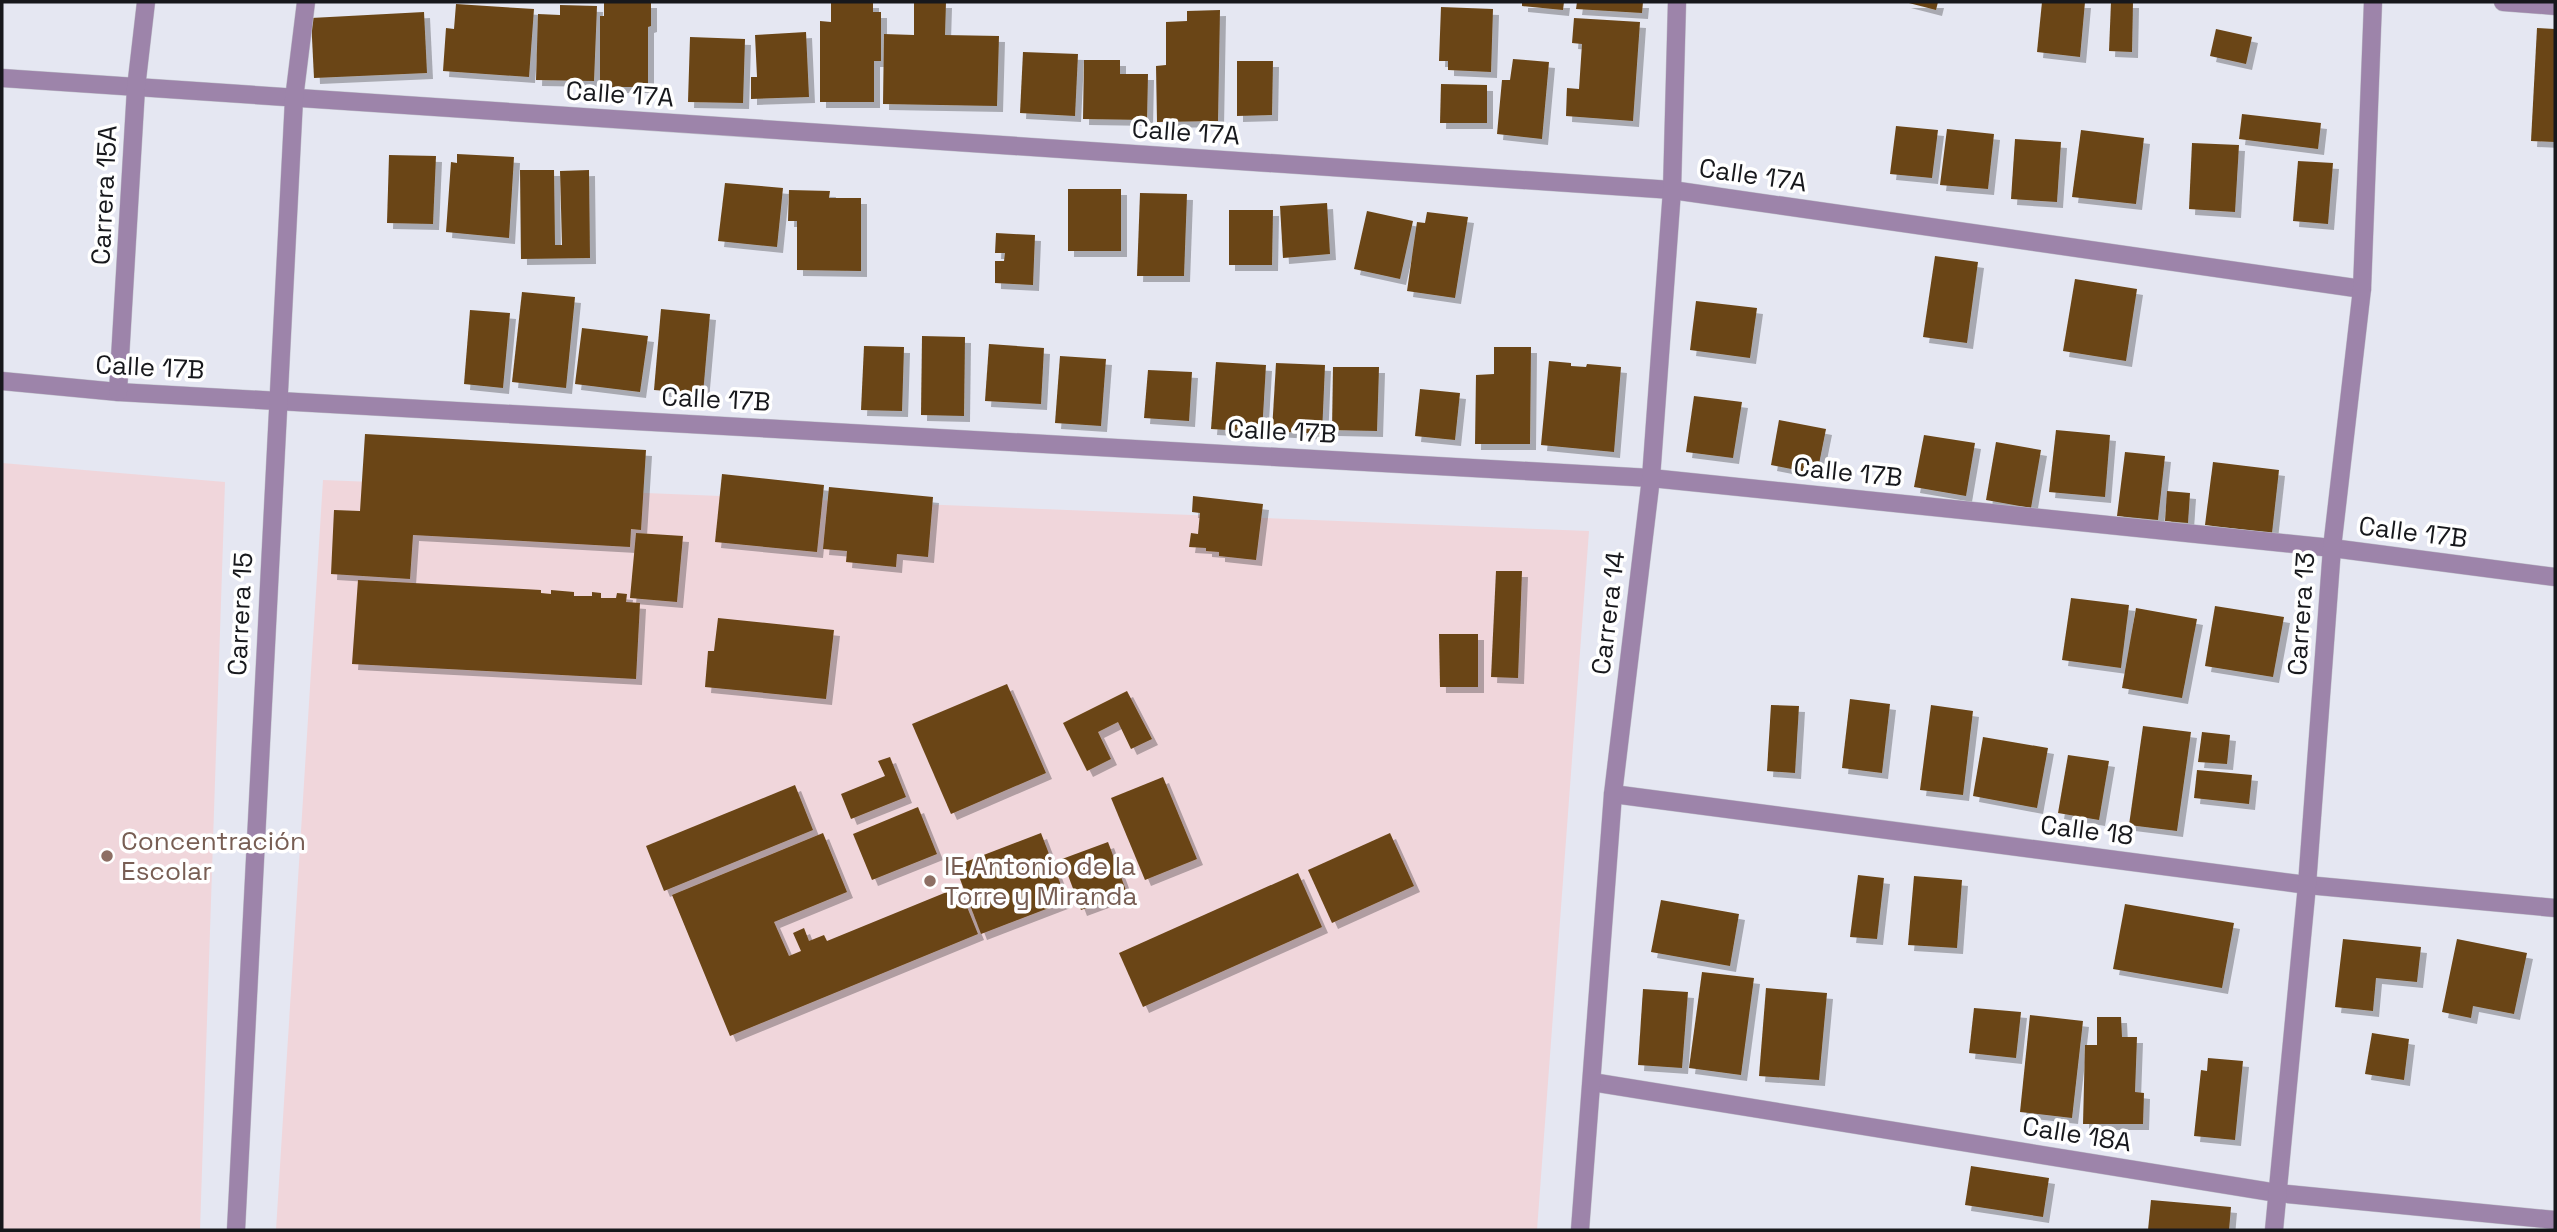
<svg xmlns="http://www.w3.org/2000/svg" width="2557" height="1232" font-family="'Space Grotesk',sans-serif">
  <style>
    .education { fill: #f0d6db }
    .building { fill: #6a4516; filter: url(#shadow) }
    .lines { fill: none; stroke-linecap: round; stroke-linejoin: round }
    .minor-casing { stroke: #c0c2cb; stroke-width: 19 }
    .minor { stroke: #9d84aa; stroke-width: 18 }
    .education-dot { fill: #8d6e63; stroke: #fff; stroke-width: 2.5 }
    .labels { text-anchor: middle; stroke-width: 7; stroke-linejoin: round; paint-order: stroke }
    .street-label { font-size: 26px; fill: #17181c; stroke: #fff }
    .education-label { font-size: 26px; fill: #785e54; stroke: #fff; text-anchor: start }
  </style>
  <defs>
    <filter id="shadow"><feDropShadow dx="6" dy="6" stdDeviation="0" flood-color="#0004"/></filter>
  </defs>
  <rect width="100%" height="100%" fill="#e5e7f2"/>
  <!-- education -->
  <g class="education">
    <polygon points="2,463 225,482 200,1230 2,1230"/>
    <polygon points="323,480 1589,531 1537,1230 276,1230"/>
  </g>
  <!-- building -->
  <g class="building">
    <polygon points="604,2 651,2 651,26 648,27 648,87 600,87 600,16 604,16"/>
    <polygon points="831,2 873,2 873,12 881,12 881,61 874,61 874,102 820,102 820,21 831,22"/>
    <polygon points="914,2 946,2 945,35 999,36 997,106 883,104 884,34 914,35"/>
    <polygon points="1522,2 1564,2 1563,10 1522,6"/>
    <polygon points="1577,2 1643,2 1642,13 1576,9"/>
    <polygon points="1905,2 1938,2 1936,10"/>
    <polygon points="2042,2 2085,2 2080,57 2037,52"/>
    <polygon points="2111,2 2133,2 2132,52 2109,51"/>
    <polygon points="456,4 534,9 529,77 443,71 446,28 454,29"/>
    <polygon points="560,5 597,6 594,81 536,80 538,14 560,15"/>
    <polygon points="1441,7 1493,9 1491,72 1448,70 1448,61 1439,61"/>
    <polygon points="1220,10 1218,121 1157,122 1156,66 1166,65 1166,22 1187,21 1187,11"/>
    <polygon points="424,12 427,73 314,78 311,18"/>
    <polygon points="1574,18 1640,22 1633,121 1566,116 1567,88 1579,89 1582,44 1572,43"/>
    <polygon points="2537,28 2555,29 2555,142 2531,141"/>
    <polygon points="2216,29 2252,37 2246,64 2210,56"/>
    <polygon points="806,32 809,97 751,99 751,77 757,77 755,35"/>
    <polygon points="690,37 745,39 743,103 688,102"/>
    <polygon points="1023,52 1078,54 1075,116 1020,113"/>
    <polygon points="1513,59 1549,62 1542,139 1497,134 1502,80 1510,80"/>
    <polygon points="1084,60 1120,60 1120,74 1148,74 1147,120 1083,119"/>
    <polygon points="1237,61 1273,61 1272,115 1237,116"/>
    <polygon points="1441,84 1487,85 1487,123 1440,123"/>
    <polygon points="2242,114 2321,123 2318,149 2239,139"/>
    <polygon points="1896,126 1938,130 1932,178 1890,174"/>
    <polygon points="1947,129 1994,134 1988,189 1940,185"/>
    <polygon points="2081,130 2144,138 2136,204 2072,197"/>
    <polygon points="2015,139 2061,142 2057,202 2011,199"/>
    <polygon points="2192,143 2239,145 2235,212 2189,209"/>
    <polygon points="457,154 514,157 509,238 446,232 451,162 457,163"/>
    <polygon points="389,155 436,156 433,224 387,223"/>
    <polygon points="2298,161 2333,163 2328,224 2293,221"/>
    <polygon points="520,170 554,170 555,245 562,245 560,171 589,170 590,258 521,259"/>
    <polygon points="725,183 783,188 777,247 718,241"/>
    <rect x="1068" y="189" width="53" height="62"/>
    <polygon points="789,190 830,191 829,198 861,198 861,271 797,270 797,221 788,221"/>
    <polygon points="1140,193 1187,194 1184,276 1137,276"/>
    <polygon points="1327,203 1330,254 1283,258 1280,206"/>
    <polygon points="1229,210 1273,210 1272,265 1229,265"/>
    <polygon points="1367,211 1413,221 1400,279 1354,269"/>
    <polygon points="1427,212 1468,217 1455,298 1407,291 1417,222 1425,223"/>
    <polygon points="996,233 1035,235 1033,285 995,283 995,261 1004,261 1005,253 995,253"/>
    <polygon points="1935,256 1978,262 1967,343 1923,337"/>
    <polygon points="2075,279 2137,289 2126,361 2063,351"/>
    <polygon points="522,292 575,297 566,388 512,382"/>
    <polygon points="1696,301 1757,308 1750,358 1690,350"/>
    <polygon points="661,309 710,314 703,394 654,390"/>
    <polygon points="470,310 510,313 503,388 464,384"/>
    <polygon points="582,328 648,336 640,392 575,384"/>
    <polygon points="922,336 965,337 964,416 921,415"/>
    <polygon points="989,344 1044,348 1041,404 985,401"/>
    <polygon points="864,346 904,347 902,411 861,410"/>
    <polygon points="1494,347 1531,347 1530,444 1475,444 1476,375 1494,374"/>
    <polygon points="1060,356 1106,359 1101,426 1055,423"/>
    <polygon points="1549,361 1571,363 1571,366 1586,367 1587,364 1621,367 1614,452 1541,445"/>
    <polygon points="1216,362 1266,365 1262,432 1211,429"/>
    <polygon points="1276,363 1325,365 1322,434 1272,431"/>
    <polygon points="1333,367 1379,367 1377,431 1332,430"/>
    <polygon points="1148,370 1192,372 1189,421 1144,418"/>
    <polygon points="1420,389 1460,393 1455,440 1415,436"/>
    <polygon points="1694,396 1742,402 1733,458 1686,452"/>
    <polygon points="1779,420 1826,429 1817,474 1771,465"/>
    <polygon points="2056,430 2110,435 2105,497 2049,492"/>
    <polygon points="365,434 646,450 641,530 631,529 630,547 413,535 410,579 331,574 334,510 360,511"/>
    <polygon points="1924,435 1975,443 1966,496 1914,487"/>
    <polygon points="1996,442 2041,450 2031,508 1986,500"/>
    <polygon points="2125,452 2165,456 2158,520 2117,516"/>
    <polygon points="2213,462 2279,470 2272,533 2205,525"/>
    <polygon points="722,474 824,485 817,552 715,542"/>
    <polygon points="829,487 933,497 928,557 897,554 896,567 846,562 847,551 823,549"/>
    <polygon points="2167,491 2190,493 2188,523 2165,521"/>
    <polygon points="1193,496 1263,504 1256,560 1219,556 1219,552 1206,551 1206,548 1189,547 1191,533 1198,534 1200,513 1192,512"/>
    <polygon points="636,533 683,536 677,602 630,598"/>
    <polygon points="1496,571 1522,571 1518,678 1491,677"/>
    <polygon points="358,580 541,590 541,593 551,594 551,590 574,592 574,596 592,596 592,592 601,593 601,598 616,598 617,593 627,594 626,602 640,603 636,679 352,664"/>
    <polygon points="2071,598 2129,605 2121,668 2062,660"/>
    <polygon points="2215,606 2284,617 2273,677 2205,666"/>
    <polygon points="2136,608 2197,619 2182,698 2122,688"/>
    <polygon points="718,618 834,630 826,699 705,687 708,651 714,651"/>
    <polygon points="1439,634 1478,634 1478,687 1440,687"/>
    <polygon points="1007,684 1046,773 951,814 912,724"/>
    <polygon points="1127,691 1152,739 1131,749 1118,722 1098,732 1111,759 1087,771 1063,723"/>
    <polygon points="1850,699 1890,704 1882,773 1842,768"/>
    <polygon points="1771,705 1799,706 1795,773 1767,771"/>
    <polygon points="1931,705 1973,711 1963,795 1920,790"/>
    <polygon points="2143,726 2191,732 2177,831 2129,825"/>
    <polygon points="2202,732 2230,735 2227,764 2198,762"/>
    <polygon points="1983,737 2048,748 2037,808 1973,796"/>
    <polygon points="2068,755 2109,761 2099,820 2058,813"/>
    <polygon points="890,757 906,797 851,819 841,794 885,776 878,761"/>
    <polygon points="2197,770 2252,775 2249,804 2194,798"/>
    <polygon points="1163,777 1197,859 1145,880 1111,798"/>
    <polygon points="795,785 813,830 664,891 646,846"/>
    <polygon points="918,807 937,854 872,880 853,834"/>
    <polygon points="823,833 847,892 774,922 789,956 801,951 793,933 804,928 809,941 824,935 827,941 959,887 978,934 730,1036 672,895"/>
    <polygon points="1041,833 1067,901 981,934 955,866"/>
    <polygon points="1390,833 1414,886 1332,923 1308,870"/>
    <polygon points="1108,842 1127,893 1081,910 1062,859"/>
    <polygon points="1298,873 1322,927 1143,1007 1119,953"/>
    <polygon points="1858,875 1884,878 1877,939 1850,937"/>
    <polygon points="1914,876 1962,880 1957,948 1908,945"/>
    <polygon points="1661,900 1739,914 1730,966 1651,952"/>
    <polygon points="2125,904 2234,923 2222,988 2113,969"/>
    <polygon points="2343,939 2421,947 2417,982 2376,978 2373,1011 2335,1007"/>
    <polygon points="2457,939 2527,953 2514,1014 2473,1006 2471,1018 2442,1012"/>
    <polygon points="1702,972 1754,978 1741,1075 1689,1068"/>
    <polygon points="1766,988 1827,993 1819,1080 1759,1076"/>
    <polygon points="1643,989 1688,992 1682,1068 1638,1065"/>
    <polygon points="1974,1008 2021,1012 2016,1058 1969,1053"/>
    <polygon points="2030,1015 2083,1021 2072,1118 2020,1112"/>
    <polygon points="2097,1017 2121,1017 2122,1037 2137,1037 2135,1092 2144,1093 2143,1124 2083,1124 2085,1045 2097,1045"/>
    <polygon points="2372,1033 2409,1039 2404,1080 2365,1074"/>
    <polygon points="2208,1058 2243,1061 2235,1140 2194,1136 2201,1070 2207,1071"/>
    <polygon points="1971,1166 2049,1178 2043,1217 1965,1205"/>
    <polygon points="2151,1200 2231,1207 2229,1230 2148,1230"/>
  </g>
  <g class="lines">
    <defs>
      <g id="minor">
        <polyline points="2503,2 2555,6"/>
        <polyline points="2,78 1672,190 2362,289"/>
        <polyline points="2,381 118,392 1651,478 2332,548 2555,577"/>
        <polyline points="118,392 136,88 146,2"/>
        <polyline points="1613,794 2307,885 2555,908"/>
        <polyline points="1592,1082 2277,1193 2555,1220"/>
        <polyline points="236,1230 294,99 306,2"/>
        <polyline points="1580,1230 1613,794 1651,478 1672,190 1677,2"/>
        <polyline points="2274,1230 2307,885 2332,548 2362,289 2373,2"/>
      </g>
    </defs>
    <!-- minor casing -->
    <use href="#minor" class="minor-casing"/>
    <!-- minor -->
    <use href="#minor" class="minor"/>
  </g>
  <!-- markers -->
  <g class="education-dot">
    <circle cx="107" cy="856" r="7"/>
    <circle cx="930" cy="881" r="7"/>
  </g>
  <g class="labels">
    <!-- street labels -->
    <g class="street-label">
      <text transform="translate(620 94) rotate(4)" y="9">Calle 17A</text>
      <text transform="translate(1186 132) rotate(4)" y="9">Calle 17A</text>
      <text transform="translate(1753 175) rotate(8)" y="9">Calle 17A</text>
      <text transform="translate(104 195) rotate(-87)" y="9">Carrera 15A</text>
      <text transform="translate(150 367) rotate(3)" y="9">Calle 17B</text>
      <text transform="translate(716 399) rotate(3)" y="9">Calle 17B</text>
      <text transform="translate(1282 431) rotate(3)" y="9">Calle 17B</text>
      <text transform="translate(1848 472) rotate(6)" y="9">Calle 17B</text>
      <text transform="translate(2413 532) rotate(7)" y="9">Calle 17B</text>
      <text transform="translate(1608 613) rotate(-83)" y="9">Carrera 14</text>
      <text transform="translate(240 614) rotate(-87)" y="9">Carrera 15</text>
      <text transform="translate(2301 614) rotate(-86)" y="9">Carrera 13</text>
      <text transform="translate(2087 830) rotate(7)" y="9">Calle 18</text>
      <text transform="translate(2077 1134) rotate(9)" y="9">Calle 18A</text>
    </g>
    <!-- education labels -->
    <g class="education-label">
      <text x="121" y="850">Concentración<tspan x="121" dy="30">Escolar</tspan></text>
      <text x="944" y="875">IE Antonio de la<tspan x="944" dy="30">Torre y Miranda</tspan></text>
    </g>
  </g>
  <!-- border -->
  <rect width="2557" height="1232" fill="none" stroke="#17181c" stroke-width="7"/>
</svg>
